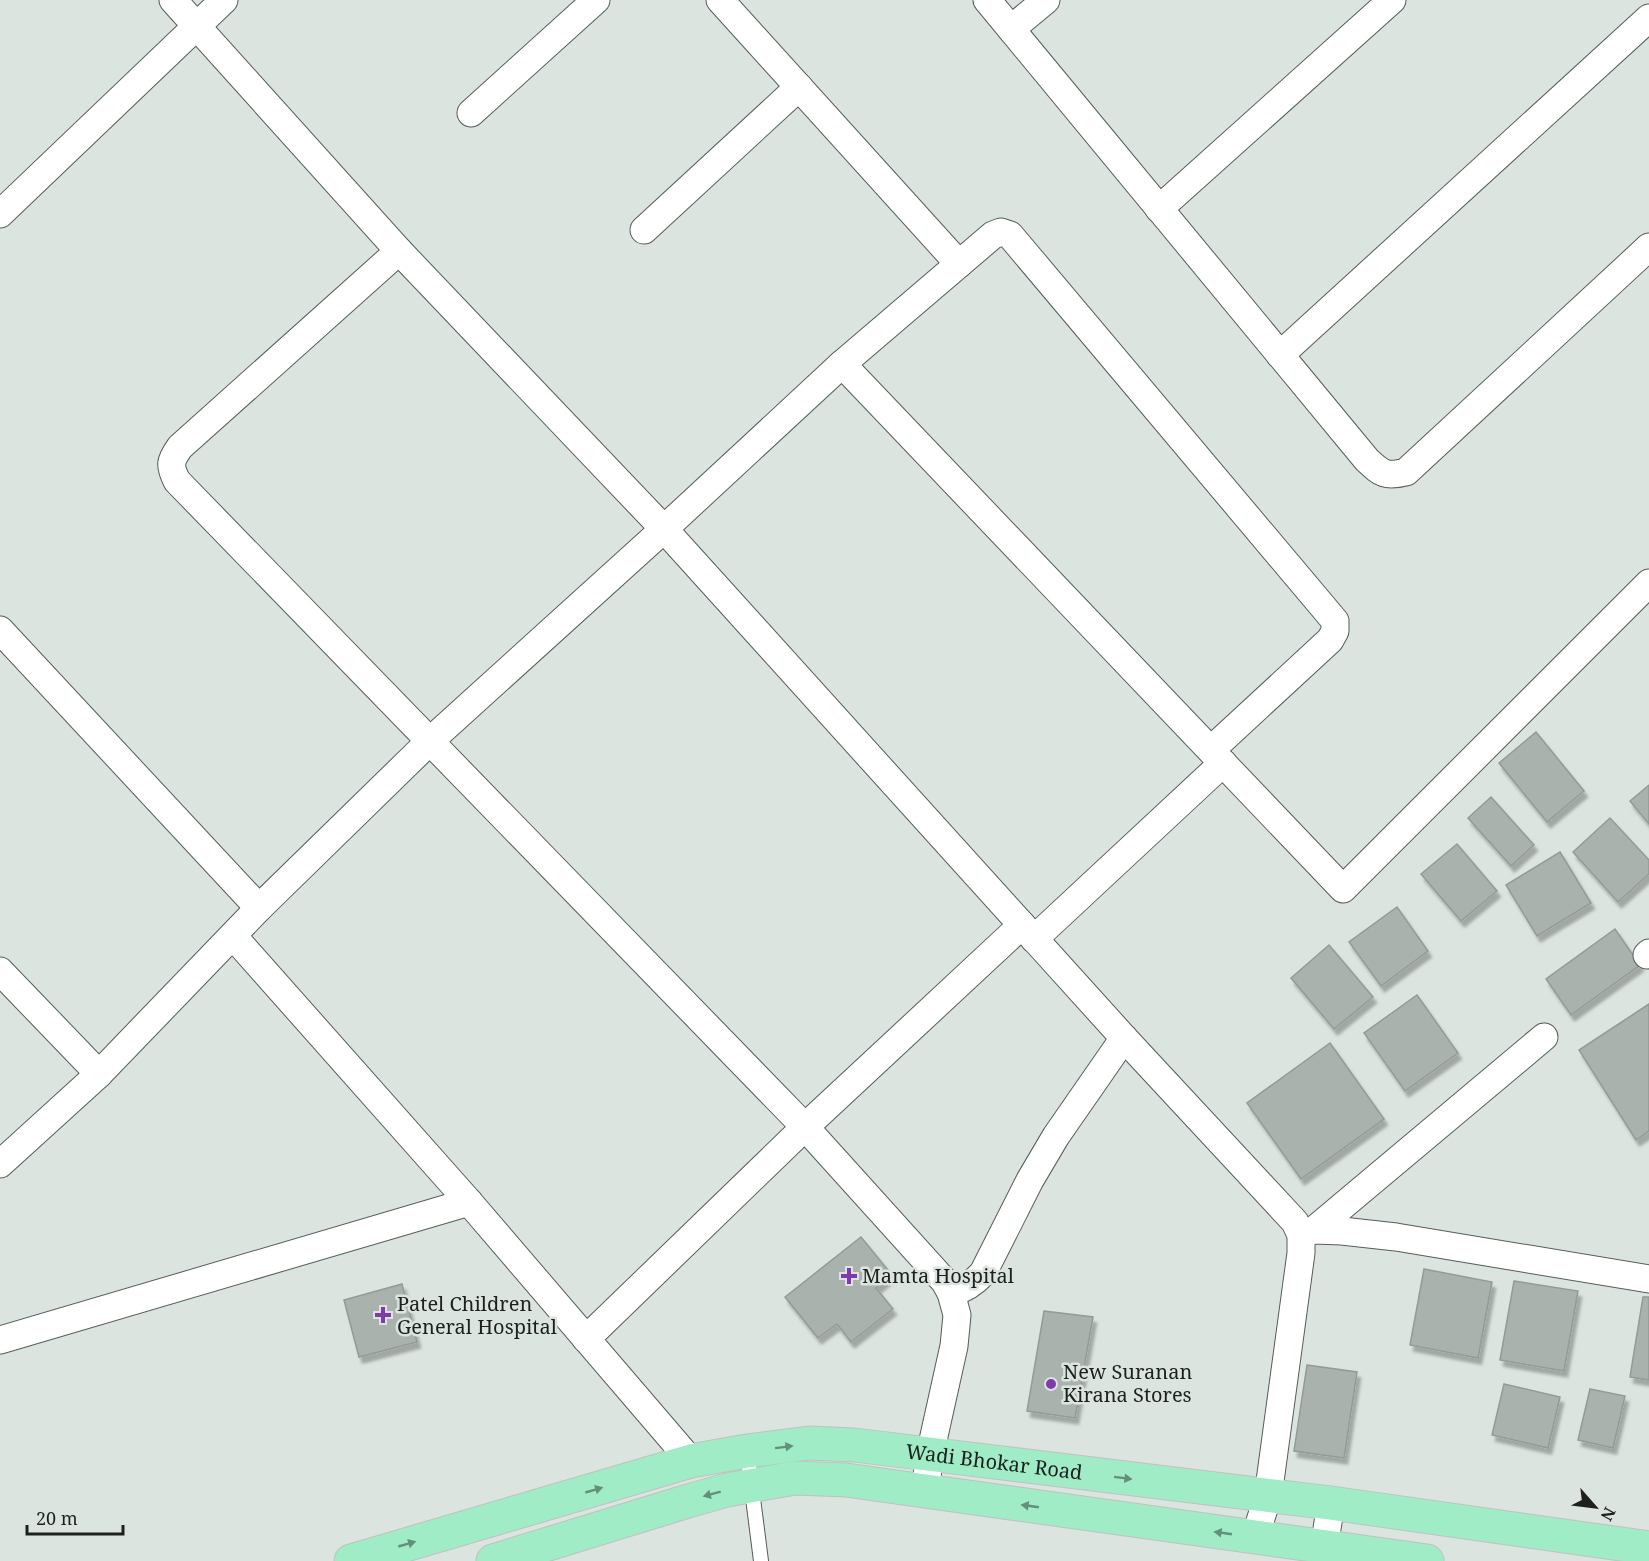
<svg xmlns="http://www.w3.org/2000/svg" width="1649" height="1561" font-family="'Noto Serif',serif">
  <style>
    .building { fill: #aab2ad; stroke: #939b96; stroke-width: 1.5; filter: url(#shadow) }
    .lines { fill: none; stroke-linecap: round; stroke-linejoin: round }
    .lane-casing { stroke: #565d58; stroke-width: 16 }
    .street-casing { stroke: #565d58; stroke-width: 29 }
    .primary-casing { stroke: #c0c1c0; stroke-width: 35 }
    .lane { stroke: #fff; stroke-width: 14 }
    .street { stroke: #fff; stroke-width: 27 }
    .primary { stroke: #9fecc7; stroke-width: 33 }
    .oneway { fill: #64907b }
    .poi-dot { fill: #7f3bae; stroke: #dce4df; stroke-width: 2 }
    .labels { text-anchor: middle; stroke-width: 5; stroke-linejoin: round; paint-order: stroke }
    .poi-label { font-size: 20px; fill: #1d201e; stroke: #dce4df; text-anchor: start }
    .street-label { font-size: 20px; fill: #1d201e; stroke: #dce4df }
  </style>
  <defs>
    <filter id="shadow"><feDropShadow dx="3.5" dy="6" stdDeviation="1.5" flood-color="#0004"/></filter>
  </defs>
  <rect width="100%" height="100%" fill="#dce4df"/>
  <!-- building -->
  <g class="building">
    <polygon points="1536,732 1584,791 1547,822 1499,763"/>
    <polygon points="1649,785 1649,824 1630,801"/>
    <polygon points="1491,797 1534,845 1511,866 1468,818"/>
    <polygon points="1610,818 1649,860 1649,874 1618,902 1573,852"/>
    <polygon points="1457,844 1497,891 1461,921 1421,874"/>
    <polygon points="1560,852 1591,903 1537,936 1506,885"/>
    <polygon points="1397,907 1428,951 1381,986 1349,942"/>
    <polygon points="1615,929 1640,965 1571,1015 1546,979"/>
    <polygon points="1329,945 1373,997 1334,1029 1291,978"/>
    <polygon points="1417,995 1458,1053 1405,1091 1364,1033"/>
    <polygon points="1649,1004 1649,1131 1636,1140 1579,1050"/>
    <polygon points="1330,1043 1384,1119 1301,1179 1247,1103"/>
    <polygon points="861,1237 892,1275 876,1288 893,1309 851,1342 837,1324 818,1338 785,1297"/>
    <polygon points="1424,1269 1492,1282 1478,1358 1410,1345"/>
    <polygon points="1514,1281 1578,1291 1564,1371 1500,1360"/>
    <polygon points="402,1284 417,1342 359,1357 344,1300"/>
    <polygon points="1643,1297 1649,1297 1649,1380 1630,1377"/>
    <polygon points="1044,1311 1093,1317 1075,1418 1027,1411"/>
    <polygon points="1307,1365 1357,1372 1344,1458 1294,1451"/>
    <polygon points="1504,1384 1560,1397 1548,1448 1492,1435"/>
    <polygon points="1590,1389 1625,1396 1613,1448 1578,1440"/>
  </g>
  <g class="lines">
    <defs>
      <polyline id="lane" points="747,1451 761,1561"/>
      <g id="street">
        <polyline points="173,0 399,251 664,529 1124,1038 1295,1222 1301,1235 1301,1253 1268,1496 1255,1537"/>
        <polyline points="720,0 959,264"/>
        <path d="M987,0l380,460c15,14 19,17 39,12l243,-225"/>
        <polyline points="1011,29 1046,0"/>
        <polyline points="471,113 596,0"/>
        <polyline points="1159,209 1392,0"/>
        <polyline points="0,214 224,0"/>
        <polyline points="644,230 799,87"/>
        <path d="M399,251l-219,196c-10,14 -11,18 -3,34l628,646 140,155 6,11 6,22 -3,31 -24,108 -5,37"/>
        <polyline points="1280,355 1649,18"/>
        <polyline points="842,364 993,235 1001,232 1010,235 1335,621 1335,631 1330,640 1211,750"/>
        <polyline points="0,630 259,908"/>
        <polyline points="233,936 469,1202 691,1461"/>
        <polyline points="1034,939 1223,763"/>
        <polyline points="1647,955 1649,953"/>
        <polyline points="0,971 99,1074"/>
        <polyline points="0,1164 99,1074 259,908 430,741 664,529 842,364 1343,889 1649,583"/>
        <polyline points="1314,1230 1544,1037"/>
        <polyline points="1301,1235 1314,1230 1342,1231 1396,1237 1649,1279"/>
        <path d="M951,1293c14,-4 23,-10 32,-20l47,-93 26,-44 68,-98"/>
        <polyline points="586,1339 805,1127 1022,925"/>
        <polyline points="0,1340 469,1202"/>
        <polyline points="1322,1561 1331,1503"/>
      </g>
      <g id="primary">
        <path id="s1" d="M351,1561l340,-100 56,-10 62,-8 45,2 477,58 318,45"/>
        <polyline points="493,1561 688,1501 727,1490 795,1478 846,1480 1427,1561"/>
      </g>
    </defs>
    <!-- lane casing -->
    <use href="#lane" class="lane-casing"/>
    <!-- street casing -->
    <use href="#street" class="street-casing"/>
    <!-- primary casing -->
    <use href="#primary" class="primary-casing"/>
    <!-- lane -->
    <use href="#lane" class="lane"/>
    <!-- street -->
    <use href="#street" class="street"/>
    <!-- primary -->
    <use href="#primary" class="primary"/>
  </g>
  <!-- one-way arrows -->
  <defs><path id="oneway-solid" d="M-6-.8H1V-3.2L6.5 0L1 3.2V.8H-6Z" transform="scale(1.5)"/></defs>
  <g class="oneway">
    <use href="#oneway-solid" transform="translate(784 1447) rotate(-7)"/>
    <use href="#oneway-solid" transform="translate(1123 1478) rotate(7)"/>
    <use href="#oneway-solid" transform="translate(594 1490) rotate(-16)"/>
    <use href="#oneway-solid" transform="translate(712 1494) rotate(165)"/>
    <use href="#oneway-solid" transform="translate(1030 1506) rotate(-172)"/>
    <use href="#oneway-solid" transform="translate(1223 1533) rotate(-172)"/>
    <use href="#oneway-solid" transform="translate(407 1544) rotate(-16)"/>
  </g>
  <!-- markers -->
  <g class="poi-dot">
    <path d="M846 1267h6v6h6v6h-6v6h-6v-6h-6v-6h6z"/>
    <path d="M380 1306h6v6h6v6h-6v6h-6v-6h-6v-6h6z"/>
    <circle cx="1051" cy="1384" r="6"/>
  </g>
  <g class="labels">
    <!-- poi labels -->
    <g class="poi-label">
      <text x="862" y="1283">Mamta Hospital</text>
      <text x="397" y="1311">Patel Children<tspan x="397" dy="23">General Hospital</tspan></text>
      <text x="1063" y="1379">New Suranan<tspan x="1063" dy="23">Kirana Stores</tspan></text>
    </g>
    <!-- street labels -->
    <g class="street-label">
      <text dy="7" stroke="none"><textPath href="#s1" startOffset="660">Wadi Bhokar Road</textPath></text>
    </g>
  </g>
  <!-- north arrow -->
  <g transform="translate(1595 1507) rotate(118)" stroke="#dce4df" stroke-width="4.5" paint-order="stroke">
  <path d="M0-4.5L10 22L0 15L-10 22Z" fill="#1d201e"/>
  <text y="-9" font-size="16" font-weight="bold" text-anchor="middle" fill="#1d201e">N</text>
  </g>
  <!-- scale -->
  <path d="M27 1525v9h96v-9" fill="none" stroke="#1d201e" stroke-width="3"/>
  <text x="36" y="1525" font-size="18" fill="#1d201e" stroke="#dce4df" stroke-width="4.5" paint-order="stroke">20 m</text>
</svg>
